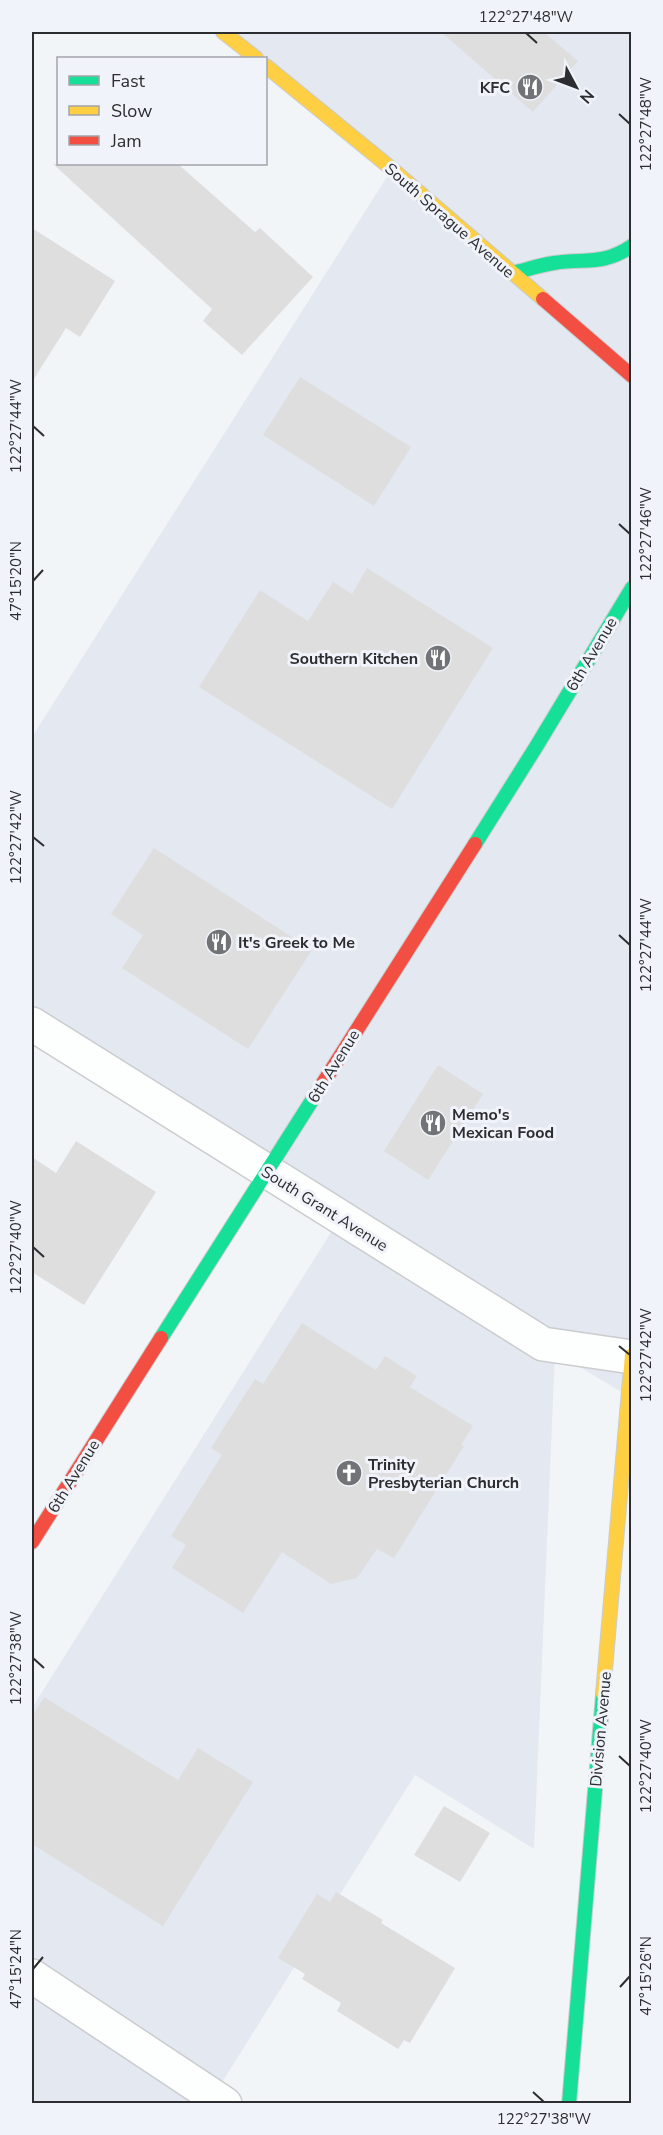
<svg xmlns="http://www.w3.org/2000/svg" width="663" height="2135" font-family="'Nunito Sans',sans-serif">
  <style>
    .built { fill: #e3e8f1 }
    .building { fill: #dededf }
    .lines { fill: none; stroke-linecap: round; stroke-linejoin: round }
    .street-casing { stroke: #caccce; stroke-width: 36 }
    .fast-casing { stroke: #caccce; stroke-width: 16 }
    .slow-casing { stroke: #caccce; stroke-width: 16 }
    .jam-casing { stroke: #caccce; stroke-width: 16 }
    .street { stroke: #fdfefe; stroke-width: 33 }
    .fast { stroke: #16e098; stroke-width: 14 }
    .slow { stroke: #ffcf43; stroke-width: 14 }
    .jam { stroke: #f24e42; stroke-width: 14 }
    .ticks { fill: none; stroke: #2c2d30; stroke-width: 2 }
    .labels { text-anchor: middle; stroke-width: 6; stroke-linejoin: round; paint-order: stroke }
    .poi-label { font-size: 16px; font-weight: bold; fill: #2c2d30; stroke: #f0f4fa; text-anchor: start }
    .street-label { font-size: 16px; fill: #2c2d30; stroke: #f0f4fa }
    .neatline { fill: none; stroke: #2c2d30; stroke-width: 2 }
    .ticks-label { font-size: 15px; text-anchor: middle; fill: #2c2d30 }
  </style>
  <rect width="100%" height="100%" fill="#f2f5f8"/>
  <!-- built -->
  <polygon class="built" points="223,32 631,32 631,1394 628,1396 555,1352 534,1849 415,1775 209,2103 32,2103 32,1708 340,1218 32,1024 32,737 392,169"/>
  <!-- building -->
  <g class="building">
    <polygon points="441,32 544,32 578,61 533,112"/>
    <polygon points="53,164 178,164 255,232 260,228 313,277 242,355 203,321 212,309"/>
    <polygon points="32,228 115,281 80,337 66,328 32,382"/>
    <polygon points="300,377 411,447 374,506 263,435"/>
    <polygon points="367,568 493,648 392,809 199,687 260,590 308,621 333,582 352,594"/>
    <polygon points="154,848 312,950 248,1049 122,968 143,935 111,914"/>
    <polygon points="438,1065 483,1094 428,1180 384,1151"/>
    <polygon points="76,1141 156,1192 84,1305 32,1272 32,1157 56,1173"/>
    <polygon points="302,1323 376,1370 385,1356 417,1376 410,1387 473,1426 461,1445 464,1446 394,1558 377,1549 357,1578 331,1584 282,1552 243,1613 172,1568 186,1545 171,1536 222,1455 211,1448 255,1379 263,1384"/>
    <polygon points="44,1697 178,1780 198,1748 253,1782 163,1926 32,1844 32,1717"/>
    <polygon points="444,1806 490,1833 460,1882 414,1855"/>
    <polygon points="336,1892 383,1920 381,1923 455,1968 410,2043 404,2040 398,2049 337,2011 341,2003 302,1979 305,1974 278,1958 317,1894 330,1902"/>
  </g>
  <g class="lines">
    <defs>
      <g id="street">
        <polyline points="32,1024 543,1344 632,1357"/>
        <polyline points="32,1976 225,2104"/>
      </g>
      <g id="fast">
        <path d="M512,273c14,-3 28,-8 42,-10 32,-5 48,3 78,-17"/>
        <polyline points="475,844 536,747 632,588"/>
        <polyline points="161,1338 318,1091"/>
        <polyline points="569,2104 603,1694"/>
      </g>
      <g id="slow">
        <polyline points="223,32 256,58"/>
        <polyline points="266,66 392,169 543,299"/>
        <polyline points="603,1694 632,1355"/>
      </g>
      <g id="jam">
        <polyline points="543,299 632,376"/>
        <polyline points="318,1091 475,844"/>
        <polyline points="32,1542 161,1338"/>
      </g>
    </defs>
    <!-- street casing -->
    <use href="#street" class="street-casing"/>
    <!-- fast casing -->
    <use href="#fast" class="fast-casing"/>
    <!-- slow casing -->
    <use href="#slow" class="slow-casing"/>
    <!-- jam casing -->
    <use href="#jam" class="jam-casing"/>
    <!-- street -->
    <use href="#street" class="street"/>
    <!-- fast -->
    <use href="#fast" class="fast"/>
    <!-- slow -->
    <use href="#slow" class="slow"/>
    <!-- jam -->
    <use href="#jam" class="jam"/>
  </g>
  <!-- ticks -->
  <path class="ticks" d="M526,33l11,10M619,114l11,10M33,426l11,10M619,524l11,10M33,581l10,-11M33,837l11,9M619,935l11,10M33,1247l11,10M619,1346l11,9M33,1658l11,10M619,1756l11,10M33,1969l10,-12M620,1987l10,-11M533,2092l11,10"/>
  <!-- icons -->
  <defs>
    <symbol id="restaurant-disc" viewBox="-11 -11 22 22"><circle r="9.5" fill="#717376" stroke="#f0f4fa"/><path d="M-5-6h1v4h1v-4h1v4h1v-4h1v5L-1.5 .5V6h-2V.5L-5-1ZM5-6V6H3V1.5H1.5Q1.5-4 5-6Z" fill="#fff"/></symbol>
    <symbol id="church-disc" viewBox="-11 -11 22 22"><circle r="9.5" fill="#717376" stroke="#f0f4fa"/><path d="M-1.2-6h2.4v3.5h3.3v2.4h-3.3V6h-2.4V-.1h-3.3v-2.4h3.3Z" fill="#fff"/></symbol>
  </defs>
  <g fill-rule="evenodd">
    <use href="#restaurant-disc" x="515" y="72" width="30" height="30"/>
    <use href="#restaurant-disc" x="423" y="643" width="30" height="30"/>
    <use href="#restaurant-disc" x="204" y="927" width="30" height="30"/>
    <use href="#restaurant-disc" x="418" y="1108" width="30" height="30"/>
    <use href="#church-disc" x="334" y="1458" width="30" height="30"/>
  </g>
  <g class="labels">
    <!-- poi labels -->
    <g class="poi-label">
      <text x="510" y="93" text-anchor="end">KFC</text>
      <text x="418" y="664" text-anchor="end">Southern Kitchen</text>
      <text x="238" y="948">It's Greek to Me</text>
      <text x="452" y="1120">Memo's<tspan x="452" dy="18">Mexican Food</tspan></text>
      <text x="368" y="1470">Trinity<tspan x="368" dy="18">Presbyterian Church</tspan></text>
    </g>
    <!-- street labels -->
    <g class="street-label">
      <text transform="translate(450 220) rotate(41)" y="6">South Sprague Avenue</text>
      <text transform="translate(591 654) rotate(-59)" y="6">6th Avenue</text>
      <text transform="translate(333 1066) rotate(-58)" y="6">6th Avenue</text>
      <text transform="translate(325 1208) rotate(32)" y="6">South Grant Avenue</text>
      <text transform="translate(73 1476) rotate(-58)" y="6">6th Avenue</text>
      <text transform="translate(600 1729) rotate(-85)" y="6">Division Avenue</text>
    </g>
  </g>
  <!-- border -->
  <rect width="663" height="2135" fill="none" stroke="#f0f4fa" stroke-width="66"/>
  <!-- legend -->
  <rect x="57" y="57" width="210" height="108" fill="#f0f4fa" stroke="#a2a4a9" stroke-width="1.5"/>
  <rect x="69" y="76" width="30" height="9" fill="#16e098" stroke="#a2a4a9" stroke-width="1.5"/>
  <text x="111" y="87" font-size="18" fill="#2c2d30">Fast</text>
  <rect x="69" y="106" width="30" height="9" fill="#ffcf43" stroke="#a2a4a9" stroke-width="1.5"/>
  <text x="111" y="117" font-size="18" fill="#2c2d30">Slow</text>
  <rect x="69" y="136" width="30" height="9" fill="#f24e42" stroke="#a2a4a9" stroke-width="1.5"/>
  <text x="111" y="147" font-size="18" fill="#2c2d30">Jam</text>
  <!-- north arrow -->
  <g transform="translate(576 87) rotate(131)" stroke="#f0f4fa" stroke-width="4.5" paint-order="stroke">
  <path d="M0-4.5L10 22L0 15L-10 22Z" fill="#2c2d30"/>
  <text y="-9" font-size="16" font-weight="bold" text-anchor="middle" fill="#2c2d30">N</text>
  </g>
  <rect x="33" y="33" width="597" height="2069" class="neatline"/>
  <g class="ticks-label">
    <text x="526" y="22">122°27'48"W</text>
    <text transform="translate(646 124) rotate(-90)" y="5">122°27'48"W</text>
    <text transform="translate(16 426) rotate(-90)" y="5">122°27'44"W</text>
    <text transform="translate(646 534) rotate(-90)" y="5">122°27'46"W</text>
    <text transform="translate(16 581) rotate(-90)" y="5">47°15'20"N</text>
    <text transform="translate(16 837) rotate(-90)" y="5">122°27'42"W</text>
    <text transform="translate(646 945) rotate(-90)" y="5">122°27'44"W</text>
    <text transform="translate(16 1247) rotate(-90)" y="5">122°27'40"W</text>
    <text transform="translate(646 1355) rotate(-90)" y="5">122°27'42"W</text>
    <text transform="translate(16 1658) rotate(-90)" y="5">122°27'38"W</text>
    <text transform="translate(646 1766) rotate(-90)" y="5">122°27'40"W</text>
    <text transform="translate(16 1969) rotate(-90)" y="5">47°15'24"N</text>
    <text transform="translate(646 1976) rotate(-90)" y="5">47°15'26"N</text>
    <text x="544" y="2124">122°27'38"W</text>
  </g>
</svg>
